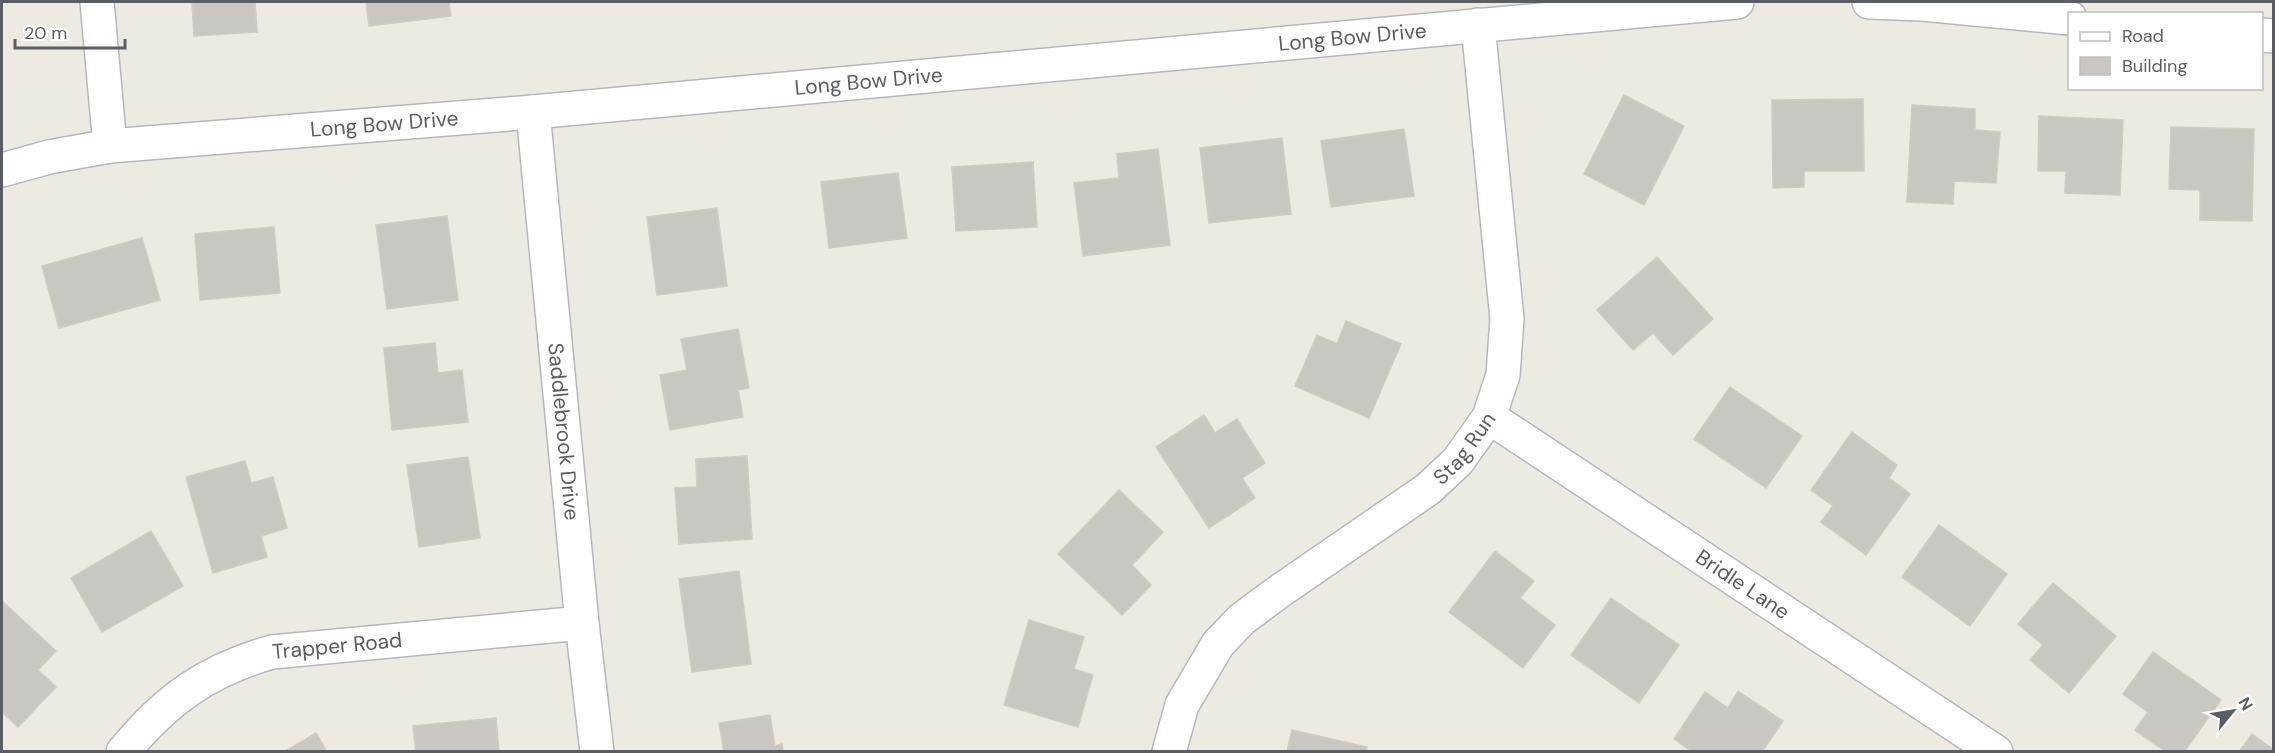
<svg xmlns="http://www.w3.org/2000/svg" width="2275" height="753" font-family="'DM Sans',sans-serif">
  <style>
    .building { fill: #cac6c1; stroke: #d1cbc0; stroke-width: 1.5 }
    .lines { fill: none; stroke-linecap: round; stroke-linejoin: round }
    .minor-casing { stroke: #b4b8bc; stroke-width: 36 }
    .minor { stroke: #fff; stroke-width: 33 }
    .labels { text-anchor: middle; stroke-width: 4.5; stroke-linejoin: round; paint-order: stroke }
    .street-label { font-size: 21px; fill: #5a5e62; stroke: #fff }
  </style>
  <rect width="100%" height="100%" fill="#edeae2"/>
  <!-- building -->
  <g class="building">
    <polygon points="192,2 255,2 257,32 194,36"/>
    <polygon points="366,2 449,2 451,16 369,26"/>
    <polygon points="1624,95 1684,126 1644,205 1584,174"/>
    <polygon points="1863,99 1864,171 1804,171 1804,187 1773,188 1772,100"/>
    <polygon points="1912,105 1975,109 1975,130 2000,132 1996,183 1954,181 1953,204 1907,202"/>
    <polygon points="2039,116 2123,120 2120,195 2065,193 2066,171 2038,171"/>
    <polygon points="2171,127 2254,129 2252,221 2200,220 2200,190 2169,189"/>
    <polygon points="1404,129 1414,196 1331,207 1321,141"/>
    <polygon points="1282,138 1291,214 1209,223 1200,148"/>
    <polygon points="1158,149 1170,245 1083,256 1074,183 1119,178 1117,154"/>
    <polygon points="1033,162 1037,227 956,231 952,167"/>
    <polygon points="898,173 907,238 829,248 821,182"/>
    <polygon points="717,208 727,286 657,295 647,217"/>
    <polygon points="447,216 458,300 387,309 376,225"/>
    <polygon points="274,227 280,293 200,300 195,234"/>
    <polygon points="142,238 160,300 59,328 42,266"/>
    <polygon points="1657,257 1713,319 1673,355 1653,333 1633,350 1597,310"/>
    <polygon points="1346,321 1401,344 1369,418 1295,386 1317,335 1337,344"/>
    <polygon points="738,329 749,388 738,390 743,417 670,430 660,375 687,370 681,339"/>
    <polygon points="435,343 438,373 462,370 468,422 392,430 384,348"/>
    <polygon points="1730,387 1802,436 1766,488 1694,439"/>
    <polygon points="1204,415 1215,433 1237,419 1265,463 1242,478 1255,498 1209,528 1156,447"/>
    <polygon points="1852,432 1897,465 1889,478 1910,494 1866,555 1821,522 1833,506 1811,490"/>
    <polygon points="747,456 752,539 679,544 675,488 697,487 696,459"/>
    <polygon points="468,457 480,538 419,547 407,465"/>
    <polygon points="245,461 251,483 273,477 287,528 261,536 267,557 213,573 186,477"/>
    <polygon points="1119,490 1163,532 1132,565 1151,585 1122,615 1058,554"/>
    <polygon points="1939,525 2007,574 1970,626 1902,577"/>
    <polygon points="151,531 183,586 102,632 71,578"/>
    <polygon points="1495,551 1534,581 1520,598 1555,625 1523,668 1449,612"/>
    <polygon points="739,571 751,664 692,672 679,579"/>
    <polygon points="2053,583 2116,636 2069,693 2030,660 2043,645 2018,624"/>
    <polygon points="1611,598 1679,645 1639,703 1571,655"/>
    <polygon points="2,601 56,651 38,670 56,687 18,727 2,712"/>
    <polygon points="1029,620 1084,637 1074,669 1093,675 1078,727 1004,705"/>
    <polygon points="2153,652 2221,700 2184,752 2166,752 2135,730 2148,712 2123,694"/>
    <polygon points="1738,691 1783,721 1762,752 1693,752 1674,739 1705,692 1728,708"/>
    <polygon points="770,715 775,746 782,744 783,752 724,752 719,723"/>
    <polygon points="496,718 499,752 416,752 413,726"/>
    <polygon points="1292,730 1367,747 1366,752 1287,752"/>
    <polygon points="316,733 327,752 284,752"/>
    <polygon points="2252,734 2274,750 2274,752 2239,752"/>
  </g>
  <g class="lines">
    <defs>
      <g id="minor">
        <polyline points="97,2 110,146"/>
        <polyline points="1869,2 1922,4 2070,18"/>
        <polyline points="2262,35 2274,36"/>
        <path id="s1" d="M533,112l49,511 15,129"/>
        <path id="s2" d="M2,170l47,-13 61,-11 423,-34 1204,-110"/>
        <path id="s3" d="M1489,417l507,335"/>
        <path id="s4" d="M123,752c44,-53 83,-81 149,-100l310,-29"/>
        <path id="s5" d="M1169,752l13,-47 36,-61 24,-25 35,-26 151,-104 30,-28 31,-44 14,-42 4,-56 -29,-294"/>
      </g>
    </defs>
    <!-- minor casing -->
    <use href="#minor" class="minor-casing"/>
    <!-- minor -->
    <use href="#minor" class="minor"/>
  </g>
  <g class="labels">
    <!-- street labels -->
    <g class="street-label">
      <text dy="7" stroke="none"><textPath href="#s2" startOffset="1358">Long Bow Drive</textPath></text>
      <text dy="7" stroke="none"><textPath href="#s2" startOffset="872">Long Bow Drive</textPath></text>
      <text dy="7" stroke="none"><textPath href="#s2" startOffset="386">Long Bow Drive</textPath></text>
      <text dy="7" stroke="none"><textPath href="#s1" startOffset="321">Saddlebrook Drive</textPath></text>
      <text dy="7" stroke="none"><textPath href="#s5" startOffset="436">Stag Run</textPath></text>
      <text dy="7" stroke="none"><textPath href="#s3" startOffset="304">Bridle Lane</textPath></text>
      <text dy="7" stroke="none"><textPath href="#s4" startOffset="248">Trapper Road</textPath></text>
    </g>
  </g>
  <!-- border -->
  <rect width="2275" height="753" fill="none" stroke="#5a5e62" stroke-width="6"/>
  <!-- legend -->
  <rect x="2068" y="12" width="195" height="78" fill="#ffffff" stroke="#bdbfc0" stroke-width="1.5"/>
  <rect x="2080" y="32" width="30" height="9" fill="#ffffff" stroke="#bdbfc0" stroke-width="1.5"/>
  <text x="2122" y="42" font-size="18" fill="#5a5e62">Road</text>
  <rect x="2080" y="57" width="30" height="18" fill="#cac6c1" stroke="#bdbfc0" stroke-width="1.5"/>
  <text x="2122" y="72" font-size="18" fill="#5a5e62">Building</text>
  <!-- north arrow -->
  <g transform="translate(2233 711) rotate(60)" stroke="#ffffff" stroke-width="4.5" paint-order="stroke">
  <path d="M0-4.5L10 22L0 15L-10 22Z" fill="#5a5e62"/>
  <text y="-9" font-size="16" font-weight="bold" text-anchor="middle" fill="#5a5e62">N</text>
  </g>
  <!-- scale -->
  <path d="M15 39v9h110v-9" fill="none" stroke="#5a5e62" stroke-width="3"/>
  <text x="24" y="39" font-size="18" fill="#5a5e62" stroke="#ffffff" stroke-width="4.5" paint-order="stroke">20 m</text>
</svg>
